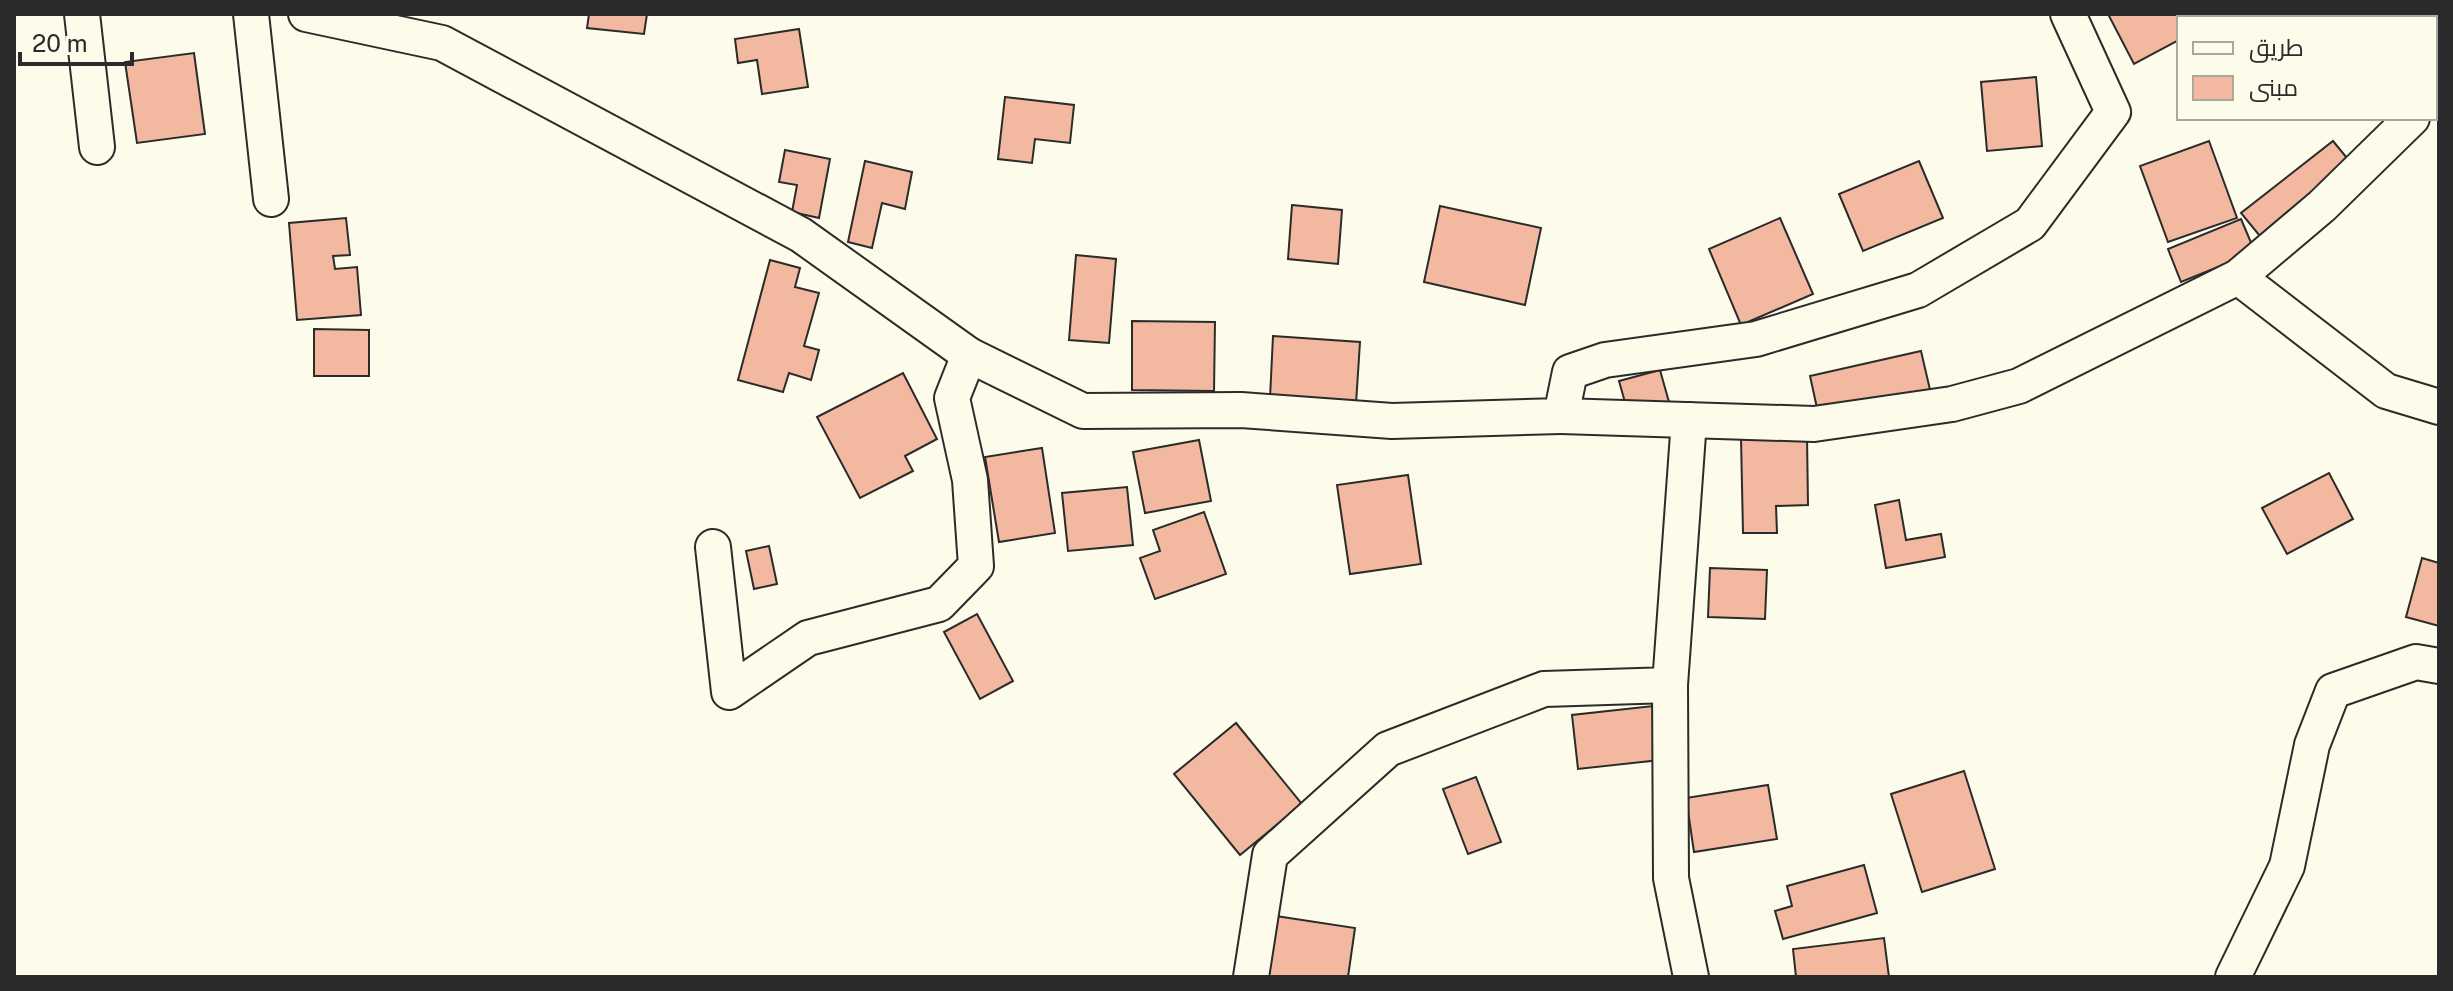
<svg xmlns="http://www.w3.org/2000/svg" width="2453" height="991" font-family="'Public Sans',Cairo,sans-serif">
  <style>
    .building { fill: #f2b8a0; stroke: #2b2b2b; stroke-width: 2 }
    .lines { fill: none; stroke-linecap: round; stroke-linejoin: round }
    .minor-casing { stroke: #2b2b2b; stroke-width: 38 }
    .minor { stroke: #fdfbea; stroke-width: 34 }
  </style>
  <rect width="100%" height="100%" fill="#fdfbea"/>
  <!-- building -->
  <g class="building">
    <polygon points="589,14 647,14 644,34 587,28"/>
    <polygon points="2108,14 2194,14 2196,18 2179,18 2179,40 2134,64"/>
    <polygon points="2317,14 2401,14 2404,18 2319,18"/>
    <polygon points="799,29 808,87 762,94 757,60 738,63 735,39"/>
    <polygon points="194,53 205,134 137,143 125,62"/>
    <polygon points="2036,77 2042,146 1987,151 1981,82"/>
    <polygon points="1005,97 1074,105 1070,143 1035,139 1032,163 998,159"/>
    <polygon points="2209,141 2237,218 2168,242 2140,166"/>
    <polygon points="2333,141 2356,169 2264,241 2241,213"/>
    <polygon points="785,150 830,159 819,218 792,212 797,185 779,182"/>
    <polygon points="865,161 912,172 905,209 882,203 872,248 848,242"/>
    <polygon points="1919,161 1943,218 1863,251 1839,194"/>
    <polygon points="1292,205 1342,210 1338,264 1288,259"/>
    <polygon points="1440,206 1541,228 1525,305 1424,282"/>
    <polygon points="346,218 350,255 333,256 335,269 357,267 361,315 297,320 289,223"/>
    <polygon points="1780,218 1813,294 1741,325 1709,249"/>
    <polygon points="2241,219 2255,252 2181,282 2168,249"/>
    <polygon points="1076,255 1116,259 1109,343 1069,340"/>
    <polygon points="770,260 800,268 795,287 819,293 804,346 819,350 811,380 789,373 783,392 738,380"/>
    <polygon points="1132,321 1215,322 1214,391 1132,390"/>
    <polygon points="314,329 369,330 369,376 314,376"/>
    <polygon points="1273,336 1360,342 1356,404 1270,398"/>
    <polygon points="1921,351 1931,394 1844,413 1842,403 1817,408 1810,376"/>
    <polygon points="1660,370 1669,402 1628,413 1619,381"/>
    <polygon points="903,373 937,439 905,456 913,471 860,498 817,417"/>
    <polygon points="1807,436 1808,505 1776,506 1777,533 1743,533 1741,438"/>
    <polygon points="1199,440 1211,501 1145,513 1133,452"/>
    <polygon points="1042,448 1055,533 999,542 985,457"/>
    <polygon points="2329,473 2353,519 2287,554 2262,508"/>
    <polygon points="1408,475 1421,564 1350,574 1337,485"/>
    <polygon points="1127,487 1133,545 1068,551 1062,493"/>
    <polygon points="1899,500 1906,540 1941,534 1945,557 1886,568 1875,505"/>
    <polygon points="1204,512 1226,574 1155,599 1140,558 1160,551 1153,530"/>
    <polygon points="769,546 777,584 754,589 746,551"/>
    <polygon points="2422,558 2439,563 2439,626 2406,617"/>
    <polygon points="1710,568 1767,570 1765,619 1708,617"/>
    <polygon points="977,614 1013,681 980,699 944,632"/>
    <polygon points="1653,706 1660,760 1578,769 1572,715"/>
    <polygon points="1236,723 1302,804 1240,855 1174,774"/>
    <polygon points="1964,771 1995,869 1922,892 1891,794"/>
    <polygon points="1476,777 1501,842 1468,854 1443,789"/>
    <polygon points="1768,785 1777,839 1694,852 1686,798"/>
    <polygon points="1864,865 1877,913 1783,939 1775,911 1792,906 1787,886"/>
    <polygon points="1276,916 1355,928 1348,977 1267,977"/>
    <polygon points="1884,938 1889,977 1796,977 1793,949"/>
  </g>
  <g class="lines">
    <defs>
      <g id="minor">
        <polyline points="82,14 97,147"/>
        <polyline points="251,14 271,199"/>
        <polyline points="306,14 442,43 801,235 969,355 1083,411 1241,410 1392,421 1561,416 1570,372 1605,360 1756,339 1918,290 2030,224 2113,112 2068,14"/>
        <polyline points="2435,96 2439,92"/>
        <polyline points="2238,277 2386,391 2439,407"/>
        <polyline points="1561,416 1814,424 1952,404 2019,386 2238,277 2322,206 2412,118"/>
        <polyline points="713,547 729,692 808,638 939,604 976,566 970,480 952,398 969,355"/>
        <polyline points="1670,685 1671,878 1691,977"/>
        <polyline points="1251,977 1270,855 1388,749 1544,689 1670,685 1689,420"/>
        <polyline points="2233,977 2287,866 2312,745 2333,691 2416,662 2439,666"/>
      </g>
    </defs>
    <!-- minor casing -->
    <use href="#minor" class="minor-casing"/>
    <!-- minor -->
    <use href="#minor" class="minor"/>
  </g>
  <!-- border -->
  <rect width="2453" height="991" fill="none" stroke="#2b2b2b" stroke-width="32"/>
  <!-- legend -->
  <rect x="2177" y="16" width="260" height="104" fill="#fdfbea" stroke="#a9a89e" stroke-width="2"/>
  <rect x="2193" y="42" width="40" height="12" fill="#fdfbea" stroke="#a9a89e" stroke-width="2"/>
  <text x="2249" y="56" font-size="24" fill="#2b2b2b">طريق</text>
  <rect x="2193" y="76" width="40" height="24" fill="#f2b8a0" stroke="#a9a89e" stroke-width="2"/>
  <text x="2249" y="96" font-size="24" fill="#2b2b2b">مبنى</text>
  <!-- scale -->
  <path d="M20 52v12h112v-12" fill="none" stroke="#2b2b2b" stroke-width="4"/>
  <text x="32" y="52" font-size="24" fill="#2b2b2b" stroke="#fdfbea" stroke-width="6" paint-order="stroke">20 m</text>
</svg>
